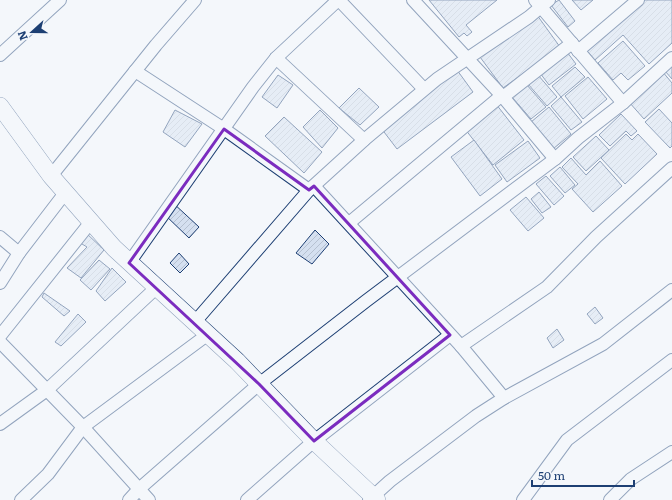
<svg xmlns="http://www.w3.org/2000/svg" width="672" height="500" font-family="Literata,serif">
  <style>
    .building { fill: url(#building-hatch); stroke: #1d3f73 }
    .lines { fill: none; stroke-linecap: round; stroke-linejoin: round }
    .street-casing { stroke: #1d3f73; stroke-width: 14 }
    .secondary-casing { stroke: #1d3f73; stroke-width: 18 }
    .street { stroke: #f4f7fb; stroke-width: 12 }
    .secondary { stroke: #f4f7fb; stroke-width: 17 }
    .marked { fill: none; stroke: #7b2cbf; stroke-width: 3; stroke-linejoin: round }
  </style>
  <defs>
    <pattern id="building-hatch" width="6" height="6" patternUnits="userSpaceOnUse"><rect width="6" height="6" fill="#d5e0f0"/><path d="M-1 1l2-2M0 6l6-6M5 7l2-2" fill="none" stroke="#b6c1d1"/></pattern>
  </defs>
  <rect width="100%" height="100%" fill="#f4f7fb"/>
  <!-- building -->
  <g class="building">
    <polygon points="429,0 497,0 466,25 472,32 467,36 464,33 459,37"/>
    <polygon points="559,0 575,21 568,27 551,5"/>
    <polygon points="572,0 593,0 581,10"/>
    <polygon points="643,0 672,0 672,43 649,64 623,35 595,60 587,51"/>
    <polygon points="537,15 560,47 503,88 480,57"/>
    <polygon points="623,41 645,66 628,80 621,73 613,80 598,63"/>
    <polygon points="567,52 576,64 549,85 540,73"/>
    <polygon points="672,65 672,79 665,71"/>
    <polygon points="575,67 585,77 561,97 552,86"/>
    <polygon points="457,70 473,92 397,149 381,128"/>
    <polygon points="662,71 672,83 672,93 644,119 629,102"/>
    <polygon points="278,75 293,85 277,108 262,97"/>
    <polygon points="538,75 557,97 547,106 528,84"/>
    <polygon points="588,77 607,99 583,119 565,96"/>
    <polygon points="527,85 546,107 531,119 512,97"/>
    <polygon points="359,88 379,107 360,125 339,108"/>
    <polygon points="561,97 582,122 571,130 551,106"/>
    <polygon points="496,104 524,140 493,165 465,129"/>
    <polygon points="549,107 571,134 553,149 531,122"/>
    <polygon points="659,109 672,123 672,146 670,148 645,122"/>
    <polygon points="175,110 202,124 185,147 163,132"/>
    <polygon points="320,110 338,128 322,148 303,127"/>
    <polygon points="621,114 637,131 631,136 626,131 610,146 599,135"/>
    <polygon points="284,117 322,152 304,173 265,136"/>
    <polygon points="626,134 632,140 638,134 657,154 625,184 601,158"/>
    <polygon points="596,136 609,150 586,171 573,157"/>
    <polygon points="474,140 502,179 480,196 451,157"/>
    <polygon points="528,141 540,158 507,182 495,165"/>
    <polygon points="571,158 586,175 600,161 622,186 593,212 572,189 578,184 562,167"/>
    <polygon points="560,167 575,185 565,193 550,176"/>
    <polygon points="546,176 564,196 554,205 536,184"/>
    <polygon points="539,192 551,207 542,213 531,199"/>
    <polygon points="526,197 544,218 528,231 510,210"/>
    <polygon points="172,202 199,227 189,238 164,214"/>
    <polygon points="315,230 329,244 312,264 296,253"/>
    <polygon points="85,232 104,250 81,278 67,268 87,247 77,241"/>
    <polygon points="179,253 189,264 180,273 170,263"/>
    <polygon points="99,260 110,269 91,290 80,280"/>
    <polygon points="112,268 126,282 105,301 96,291"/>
    <polygon points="44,293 70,311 64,316 42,297"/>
    <polygon points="595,307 603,318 595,324 587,314"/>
    <polygon points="78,314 86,322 61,346 55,342"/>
    <polygon points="557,329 564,340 553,348 547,338"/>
  </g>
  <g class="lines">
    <defs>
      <g id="street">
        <polyline points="339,0 424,89"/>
        <polyline points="413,0 503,97 555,159"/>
        <polyline points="535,0 623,103"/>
        <polyline points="578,51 638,0"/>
        <polyline points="0,55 60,0"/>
        <polyline points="276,58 364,140"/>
        <polyline points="135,71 224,129 309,190"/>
        <polyline points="503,97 572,43"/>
        <polyline points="51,176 156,45 195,0"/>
        <polyline points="314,186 461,346 504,398"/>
        <polyline points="349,223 501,96"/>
        <polyline points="0,237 19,253"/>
        <polyline points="129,263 253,87 276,58 338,0"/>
        <polyline points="0,283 19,253 65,193"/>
        <polyline points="194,323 309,190 364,140 437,79 529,17 549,0"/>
        <polyline points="0,336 90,223"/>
        <polyline points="0,342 83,427 149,500"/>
        <polyline points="461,346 547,287 596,237 672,168"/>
        <polyline points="0,424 47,390 156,288"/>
        <polyline points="21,500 48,474 83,427 207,335"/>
        <polyline points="129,500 139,489 259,384 366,301 555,159 578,138 623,103 672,58"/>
        <polyline points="247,500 314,441 450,335"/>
        <polyline points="369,500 390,481 476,416 504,398 603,344 672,290"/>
        <polyline points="523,500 567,440 672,360"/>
        <polyline points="610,500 631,479 672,452"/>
      </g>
      <polyline id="secondary" points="0,106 51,176 114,248 237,361 314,441 377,500"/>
    </defs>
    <!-- street casing -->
    <use href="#street" class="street-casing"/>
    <!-- secondary casing -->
    <use href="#secondary" class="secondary-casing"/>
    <!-- street -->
    <use href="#street" class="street"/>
    <!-- secondary -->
    <use href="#secondary" class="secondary"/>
  </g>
  <!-- marked area -->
  <path d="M0 0H672V500H0ZM224,129l85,61 5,-4 136,149 -136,106 -55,-57 -130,-121z" fill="#f4f7fb" fill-opacity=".55" fill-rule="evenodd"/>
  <path class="marked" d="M224,129l85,61 5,-4 136,149 -136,106 -55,-57 -130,-121z"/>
  <!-- north arrow -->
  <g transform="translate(32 32) rotate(249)" stroke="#f4f7fb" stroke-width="3" paint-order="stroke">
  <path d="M0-3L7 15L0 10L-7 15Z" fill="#1d3f73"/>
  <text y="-6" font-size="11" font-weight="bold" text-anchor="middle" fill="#1d3f73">N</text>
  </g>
  <!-- scale -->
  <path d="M532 480v6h102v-6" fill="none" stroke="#1d3f73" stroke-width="2"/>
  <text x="538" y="480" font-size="12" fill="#1d3f73" stroke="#f4f7fb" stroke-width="3" paint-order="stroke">50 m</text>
</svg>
